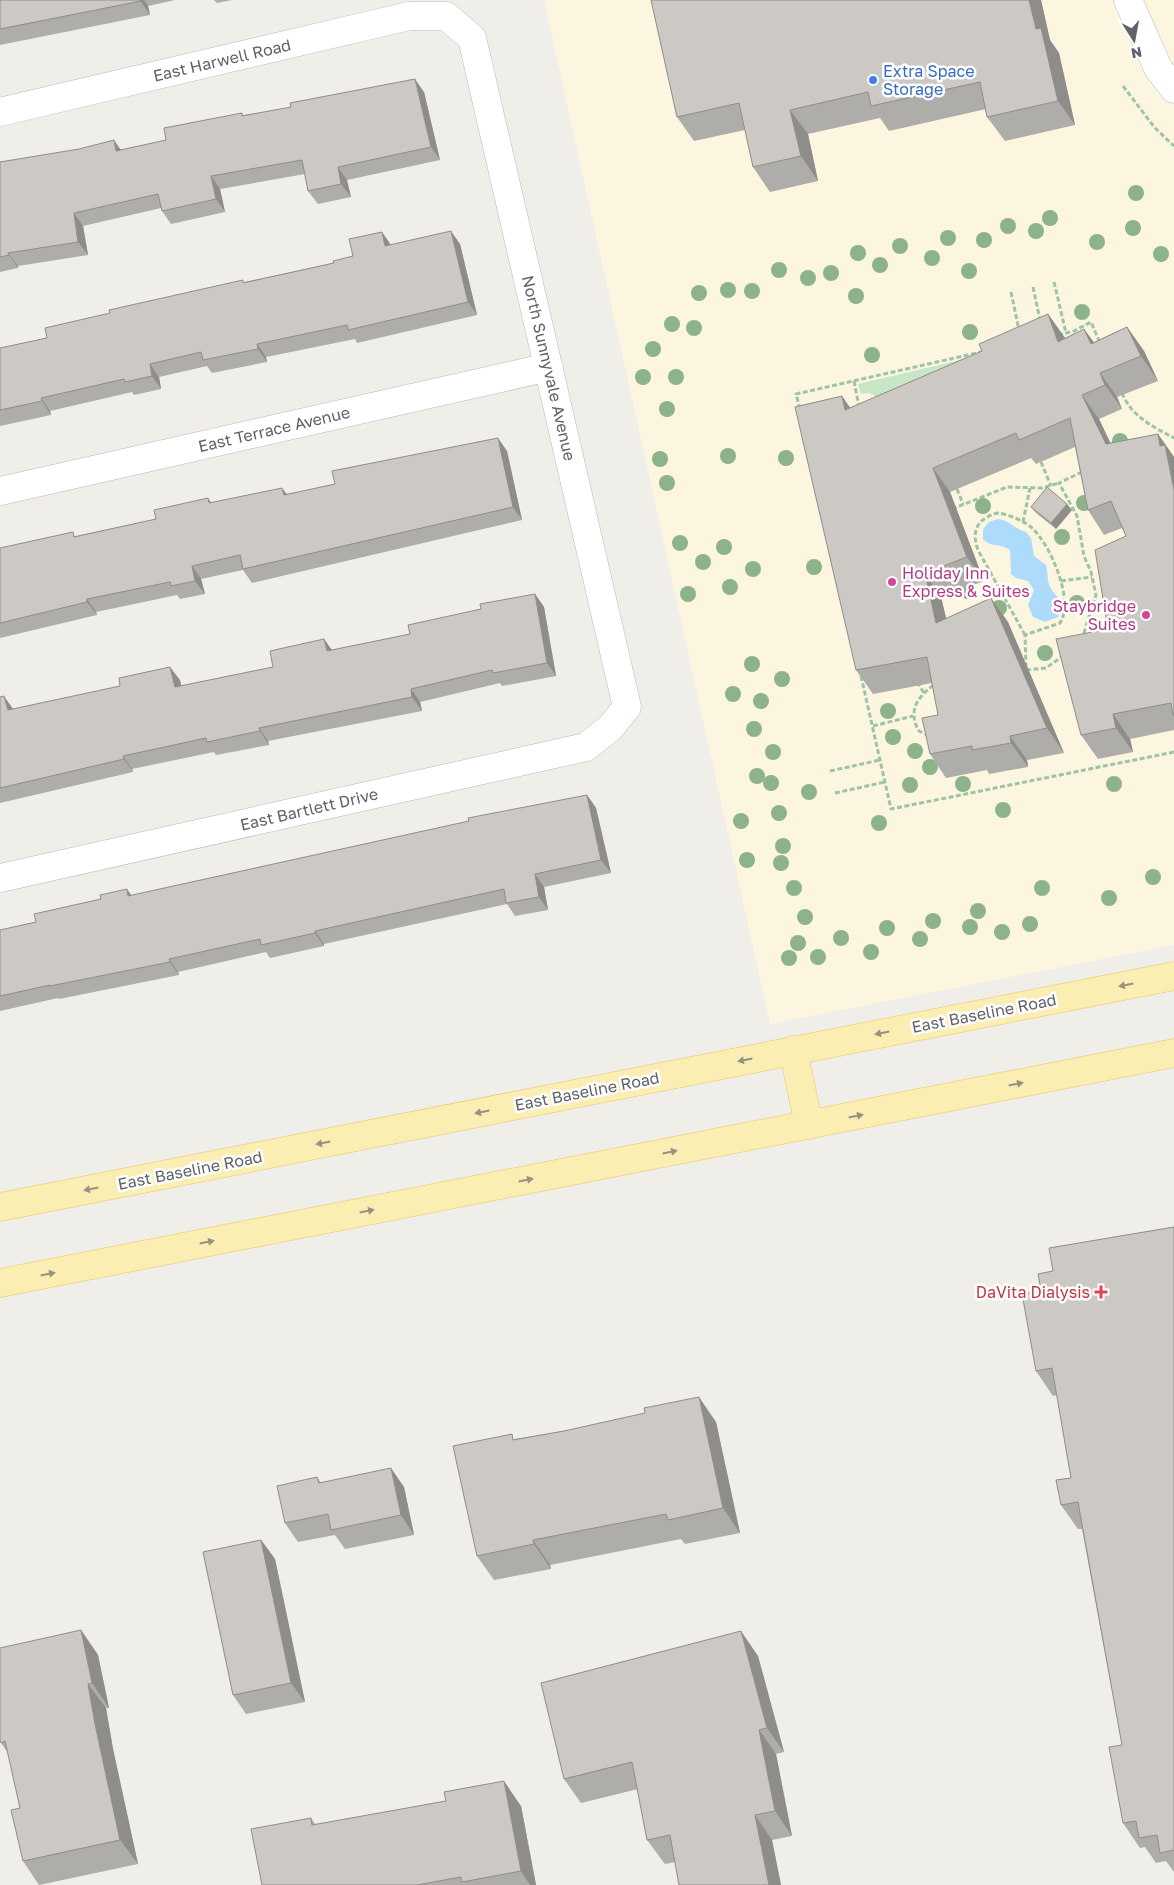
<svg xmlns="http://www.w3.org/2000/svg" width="1174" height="1885" font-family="'Golos Text',sans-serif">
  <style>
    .commercial { fill: #fcf5e0 }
    .green { fill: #c7e6c6 }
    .water { fill: #addbfb }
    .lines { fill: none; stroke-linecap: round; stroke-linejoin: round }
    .minor-casing { stroke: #b5b8bb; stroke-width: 29 }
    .major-casing { stroke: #ebc366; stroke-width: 29 }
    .path { stroke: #9ec4a8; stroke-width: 3; stroke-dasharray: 5 2.5; stroke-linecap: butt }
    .minor { stroke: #fff; stroke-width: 28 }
    .major { stroke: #fbeeb2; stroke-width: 28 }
    .tree { fill: #8cb389 }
    .wall { fill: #afada9 }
    .shaded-wall { fill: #8f8d89 }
    .building { fill: #ccc9c4; stroke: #8f8d89 }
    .oneway { fill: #969481 }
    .shop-dot { fill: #3f7fe0; stroke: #fff; stroke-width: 2 }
    .hotel-dot { fill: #d1479c; stroke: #fff; stroke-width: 2 }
    .health-dot { fill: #e0444e; stroke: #fff; stroke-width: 2 }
    .labels { text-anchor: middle; stroke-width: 5; stroke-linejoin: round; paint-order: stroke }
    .street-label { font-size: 16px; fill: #5f6367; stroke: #fff }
    .shop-label { font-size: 16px; fill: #366cbe; stroke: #fff; text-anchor: start }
    .hotel-label { font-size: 16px; fill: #b23c85; stroke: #fff; text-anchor: start }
    .health-label { font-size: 16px; fill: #be3a42; stroke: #fff; text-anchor: end }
  </style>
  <rect width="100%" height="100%" fill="#f0eee8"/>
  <!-- commercial -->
  <polygon class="commercial" points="544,0 1174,0 1174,945 770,1024"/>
  <!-- green -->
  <polygon class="green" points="969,358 879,398 869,393 861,394 858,384"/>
  <!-- water -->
  <path class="water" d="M998,519c11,1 16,10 28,13l5,6 3,18 12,9c2,6 1,13 3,20 7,15 18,12 9,32l-13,5 -12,-5 -5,-12 6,-15 -6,-9 -12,-3 -5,-4 -1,-24c-9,-7 -19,-2 -27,-11v-10l6,-7z"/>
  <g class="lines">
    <defs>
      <g id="minor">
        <polyline points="1128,0 1158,68 1174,89"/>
        <polyline points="0,112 409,16 446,16 472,38 627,707 611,727 586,747 0,878"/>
        <polyline points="0,491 549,367"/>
      </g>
      <g id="major">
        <polyline points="793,1050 809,1125"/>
        <polyline points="0,1207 1174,976"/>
        <polyline points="0,1283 1174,1053"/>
      </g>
    </defs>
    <!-- minor casing -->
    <use href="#minor" class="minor-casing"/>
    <!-- major casing -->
    <use href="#major" class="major-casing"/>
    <!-- path -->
    <g class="path">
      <polyline points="1123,86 1155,128 1174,146"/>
      <polyline points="1054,282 1066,333"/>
      <polyline points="1033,287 1040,320"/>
      <polyline points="1011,292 1019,330"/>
      <polyline points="1058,335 1074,331 1091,322 1100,343"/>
      <polyline points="854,381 859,407"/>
      <path d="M1122,393c10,24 30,33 52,45"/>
      <polyline points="800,409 796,394 981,352"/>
      <polyline points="1041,462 1051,486"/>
      <polyline points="1082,472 1059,483 1077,516 1084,556 1091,572 1096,595 1083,636"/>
      <polyline points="957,489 963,504"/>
      <polyline points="952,509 1007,487 1042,488 1059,483"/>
      <polyline points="1023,522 1030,488"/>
      <polyline points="1061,581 1092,577"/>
      <path d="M1025,635l-47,-85c-7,-19 -1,-31 19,-37 11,1 27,8 35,15 18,16 43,73 28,95l-35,12 1,32"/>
      <polyline points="1026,670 1046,668 1063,656"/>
      <polyline points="861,676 891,809 1174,752"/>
      <polyline points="917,682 924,693"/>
      <polyline points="873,726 913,716"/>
      <path d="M929,736l-10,-5c-12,-20 -1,-35 16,-47"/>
      <polyline points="830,771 880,760"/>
      <polyline points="835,793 885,782"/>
    </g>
    <!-- minor -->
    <use href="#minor" class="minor"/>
    <!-- major -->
    <use href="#major" class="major"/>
  </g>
  <!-- trees -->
  <g class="tree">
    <circle cx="1136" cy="193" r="8"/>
    <circle cx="1050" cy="218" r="8"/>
    <circle cx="1008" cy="226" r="8"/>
    <circle cx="1133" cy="228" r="8"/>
    <circle cx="1036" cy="231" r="8"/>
    <circle cx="948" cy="238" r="8"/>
    <circle cx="984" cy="240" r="8"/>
    <circle cx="1097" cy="242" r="8"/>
    <circle cx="900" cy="246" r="8"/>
    <circle cx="858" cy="253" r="8"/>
    <circle cx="1161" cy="254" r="8"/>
    <circle cx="932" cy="258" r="8"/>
    <circle cx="880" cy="265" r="8"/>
    <circle cx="779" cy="270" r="8"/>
    <circle cx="969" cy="271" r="8"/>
    <circle cx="831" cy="273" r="8"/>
    <circle cx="808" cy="278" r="8"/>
    <circle cx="728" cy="290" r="8"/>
    <circle cx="752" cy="291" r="8"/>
    <circle cx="699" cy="293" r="8"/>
    <circle cx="856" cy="296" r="8"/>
    <circle cx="1082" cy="312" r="8"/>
    <circle cx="672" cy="324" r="8"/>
    <circle cx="694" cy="328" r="8"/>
    <circle cx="970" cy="332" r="8"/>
    <circle cx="653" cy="349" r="8"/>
    <circle cx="872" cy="355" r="8"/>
    <circle cx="643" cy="377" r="8"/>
    <circle cx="676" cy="377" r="8"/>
    <circle cx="667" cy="409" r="8"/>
    <circle cx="1120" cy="441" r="8"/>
    <circle cx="728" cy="456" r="8"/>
    <circle cx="786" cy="458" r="8"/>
    <circle cx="660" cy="459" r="8"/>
    <circle cx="667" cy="483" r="8"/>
    <circle cx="1084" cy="503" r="8"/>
    <circle cx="983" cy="506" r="8"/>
    <circle cx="1062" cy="537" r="8"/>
    <circle cx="680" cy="543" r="8"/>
    <circle cx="724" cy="547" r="8"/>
    <circle cx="703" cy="562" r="8"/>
    <circle cx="814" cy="567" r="8"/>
    <circle cx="753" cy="569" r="8"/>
    <circle cx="730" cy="587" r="8"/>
    <circle cx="968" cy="591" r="8"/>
    <circle cx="688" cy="594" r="8"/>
    <circle cx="1077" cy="603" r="8"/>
    <circle cx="999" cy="608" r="8"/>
    <circle cx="1045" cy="653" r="8"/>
    <circle cx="752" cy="664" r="8"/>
    <circle cx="782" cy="679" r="8"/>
    <circle cx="733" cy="694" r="8"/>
    <circle cx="761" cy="701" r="8"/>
    <circle cx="888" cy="711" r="8"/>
    <circle cx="754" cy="729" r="8"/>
    <circle cx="893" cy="737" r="8"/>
    <circle cx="915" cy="751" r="8"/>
    <circle cx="773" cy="752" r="8"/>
    <circle cx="930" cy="767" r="8"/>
    <circle cx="757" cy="776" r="8"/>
    <circle cx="771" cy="783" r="8"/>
    <circle cx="963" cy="784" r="8"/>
    <circle cx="1114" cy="784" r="8"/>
    <circle cx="910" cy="785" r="8"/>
    <circle cx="809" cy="792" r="8"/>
    <circle cx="1003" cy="810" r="8"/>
    <circle cx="779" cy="813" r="8"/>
    <circle cx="741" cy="821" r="8"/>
    <circle cx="879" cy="823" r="8"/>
    <circle cx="783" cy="846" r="8"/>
    <circle cx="747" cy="860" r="8"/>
    <circle cx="781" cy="863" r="8"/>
    <circle cx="1153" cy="877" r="8"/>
    <circle cx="794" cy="888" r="8"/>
    <circle cx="1042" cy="888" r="8"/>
    <circle cx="1109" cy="898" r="8"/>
    <circle cx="978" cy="911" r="8"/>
    <circle cx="805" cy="917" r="8"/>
    <circle cx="933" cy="921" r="8"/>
    <circle cx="1030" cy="924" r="8"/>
    <circle cx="970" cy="927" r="8"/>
    <circle cx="887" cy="928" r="8"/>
    <circle cx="1002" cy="932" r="8"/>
    <circle cx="841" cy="938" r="8"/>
    <circle cx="920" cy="939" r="8"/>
    <circle cx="798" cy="943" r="8"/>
    <circle cx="871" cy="952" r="8"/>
    <circle cx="818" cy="957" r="8"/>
    <circle cx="789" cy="958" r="8"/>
  </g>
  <!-- wall -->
  <g class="wall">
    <polygon points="0,0 175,0 148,6 150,15 0,45"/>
    <polygon points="214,0 232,0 217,3"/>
    <polygon points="651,0 1041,0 1050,40 1059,53 1075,125 1005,141 987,117 986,109 889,131 880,118 808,134 818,181 770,192 753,167 745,130 694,141 677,117"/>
    <polygon points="424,92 440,160 347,180 351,197 318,204 308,191 305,174 220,189 225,212 171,224 162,211 161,208 83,226 88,255 18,266 18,268 0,272 0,162 121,150 166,140 242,113 243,115"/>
    <polygon points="460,244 477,315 357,343 355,339 266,357 267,362 212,373 207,366 159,377 161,389 134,395 132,392 50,411 51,415 0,426 0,348 47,338 244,282 334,263 353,256 391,245"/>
    <polygon points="1048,314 1065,338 1084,329 1094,342 1127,327 1144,351 1158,381 1117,397 1122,409 1099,419 1110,443 1158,434 1174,457 1174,730 1130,739 1133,752 1098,759 1081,735 1108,629 1126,536 1122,528 1104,535 1088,510 1075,447 1036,464 1031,458 950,492 984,581 941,597 946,618 1008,622 1064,753 1027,760 1028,767 989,774 987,770 946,778 930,754 938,715 932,683 873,694 856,670 842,396 850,408 982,351"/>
    <polygon points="507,451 522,520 252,583 243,570 201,579 205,594 180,599 177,595 96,612 97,615 0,638 0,548 76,536 156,519 208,498 212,503 287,494"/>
    <polygon points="1031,507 1072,510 1056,529 1036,513"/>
    <polygon points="535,594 544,607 556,676 502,686 500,683 420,702 422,711 268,741 269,745 216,755 214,752 132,769 133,772 0,803 0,697 13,709 180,680 181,686 273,667 324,639 332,650 410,634 481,609"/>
    <polygon points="587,795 596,808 611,873 544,887 548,910 515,916 507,904 324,944 324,946 270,958 266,952 178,972 179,975 59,999 58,998 0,1011 0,930 36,922 131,896"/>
    <polygon points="1174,1227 1174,1872 1166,1861 1156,1863 1145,1847 1140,1848 1123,1823 1122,1745 1082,1529 1078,1529 1061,1505 1071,1478 1057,1395 1053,1396 1036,1371 1041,1291 1053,1271"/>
    <polygon points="716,1422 740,1533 685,1544 681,1539 550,1565 551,1569 494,1580 477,1556 515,1439 564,1431"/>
    <polygon points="317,1477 321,1483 404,1487 414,1535 345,1549 335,1535 298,1542 285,1523"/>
    <polygon points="261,1540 275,1559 305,1702 246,1714 233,1695"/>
    <polygon points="81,1630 98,1655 109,1708 106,1708 113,1749 138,1864 39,1885 23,1861 20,1808 8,1753 1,1743"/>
    <polygon points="758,1656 784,1752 776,1754 792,1836 772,1840 781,1885 679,1885 675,1862 665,1864 647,1840 638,1789 581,1803 564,1779"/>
    <polygon points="521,1806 536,1885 262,1885 311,1818 315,1824"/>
  </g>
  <!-- shaded-wall -->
  <g class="shaded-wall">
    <polygon points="140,0 144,0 148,6 150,15"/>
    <polygon points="1029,0 1041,0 1050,40 1059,53 1075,125 1058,101 1036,29"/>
    <polygon points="415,79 424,92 440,160 431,147"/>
    <polygon points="790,110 808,134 818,181 801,156"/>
    <polygon points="114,140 123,153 116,151"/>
    <polygon points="338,167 347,180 351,197 341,184"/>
    <polygon points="211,176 220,189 225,212 216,199"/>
    <polygon points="74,213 83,226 88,255 78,242"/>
    <polygon points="451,231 460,244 477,315 468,302"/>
    <polygon points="382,232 391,245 385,246"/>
    <polygon points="8,253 18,266 18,268 9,255"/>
    <polygon points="1048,314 1065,338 1058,342"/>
    <polygon points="1127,327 1144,351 1158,381 1141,356"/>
    <polygon points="1084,329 1101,353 1091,344"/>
    <polygon points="257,344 266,357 267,362 258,349"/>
    <polygon points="150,364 159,377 161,389 152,376"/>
    <polygon points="1100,373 1117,397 1122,409 1105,385"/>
    <polygon points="1082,395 1099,419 1123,469 1106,444"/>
    <polygon points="842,396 859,421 845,410"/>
    <polygon points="41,398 50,411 51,415 42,401"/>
    <polygon points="1158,434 1174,457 1174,490 1160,446"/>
    <polygon points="498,438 507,451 522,520 513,507"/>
    <polygon points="933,468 950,492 984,581 967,557"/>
    <polygon points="282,488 292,501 284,495"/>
    <polygon points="1067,504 1072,510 1056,529 1051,523"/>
    <polygon points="192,566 201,579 205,594 195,581"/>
    <polygon points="925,573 941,597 953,647 936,623"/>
    <polygon points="535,594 544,607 556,676 547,663"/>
    <polygon points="991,598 1008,622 1064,753 1047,728"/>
    <polygon points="87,599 96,612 97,615 87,602"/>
    <polygon points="324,639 333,652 327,651"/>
    <polygon points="170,667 180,680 184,700 175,687"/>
    <polygon points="411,689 420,702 422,711 412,697"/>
    <polygon points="4,696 13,709 8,710"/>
    <polygon points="1113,714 1130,739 1133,752 1116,728"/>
    <polygon points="259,728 268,741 269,745 260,731"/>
    <polygon points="1010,736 1027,760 1028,767 1011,743"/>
    <polygon points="123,756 132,769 133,772 124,759"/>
    <polygon points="587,795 596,808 611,873 601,860"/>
    <polygon points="535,874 544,887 548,910 539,897"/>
    <polygon points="127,889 136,902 128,896"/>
    <polygon points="315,931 324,944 324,946 315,933"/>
    <polygon points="169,959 178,972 179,975 170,962"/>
    <polygon points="699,1397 716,1422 740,1533 723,1508"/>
    <polygon points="391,1468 404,1487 414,1535 401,1515"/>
    <polygon points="261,1540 275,1559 305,1702 291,1683"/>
    <polygon points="533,1540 550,1565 551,1569 534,1544"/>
    <polygon points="81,1630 98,1655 109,1708 92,1683"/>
    <polygon points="741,1631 758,1656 784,1752 767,1728"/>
    <polygon points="88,1684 106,1708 113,1749 138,1864 120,1840 95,1724"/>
    <polygon points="759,1730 776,1754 792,1836 775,1811"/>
    <polygon points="504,1781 521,1806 536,1885 530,1885 521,1871"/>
    <polygon points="755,1815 772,1840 781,1885 769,1885"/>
  </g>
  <!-- building -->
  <g class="building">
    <polygon points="0,0 140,0 141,1 0,29"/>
    <polygon points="651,0 1029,0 1036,29 1041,28 1058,101 987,117 980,82 871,106 868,92 790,110 801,156 753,167 739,103 677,117"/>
    <polygon points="415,79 431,147 338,167 341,184 308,191 302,160 211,176 216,199 162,211 158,194 74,213 78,242 8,253 9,255 0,257 0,162 79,149 114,140 116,151 166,140 164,128 242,113 242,116 291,107 290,103"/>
    <polygon points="451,231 468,302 348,330 347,325 257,344 258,349 203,360 201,352 150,364 152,376 125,382 124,379 41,398 42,401 0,410 0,348 47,338 45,328 110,313 109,310 243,280 243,283 334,263 333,261 353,256 349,239 382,232 385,246"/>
    <polygon points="1048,314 1058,342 1084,329 1091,344 1127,327 1141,356 1100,373 1105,385 1082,395 1106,444 1158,434 1160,446 1165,445 1174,490 1174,715 1173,715 1171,703 1113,714 1116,728 1081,735 1056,639 1108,629 1095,550 1126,536 1111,501 1088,510 1070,418 1019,440 1016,433 933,468 967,557 925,573 936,623 991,598 1047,728 1010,736 1011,743 972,750 972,746 930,754 922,718 938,715 927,657 856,670 795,407 842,396 845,410 982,351 979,344"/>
    <polygon points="498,438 513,507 243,569 240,555 192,566 195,581 171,586 170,582 87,599 87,602 0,623 0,548 73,532 74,537 156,519 154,510 208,498 209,503 282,488 284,495 335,484 332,471"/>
    <polygon points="1047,487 1067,504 1051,523 1031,507"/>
    <polygon points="535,594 547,663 493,673 492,670 411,689 412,697 259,728 260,731 207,742 206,738 123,756 124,759 0,788 0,697 4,696 8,710 120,686 119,678 170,667 175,687 273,667 270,651 324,639 327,651 410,634 408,625 481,609 480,604"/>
    <polygon points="587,795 601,860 535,874 539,897 506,903 504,889 315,931 315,933 261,945 260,939 169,959 170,962 50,986 50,985 0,996 0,930 36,922 34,914 101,899 100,895 127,889 128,896 469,821 468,818"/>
    <polygon points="1174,1227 1174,1850 1160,1853 1157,1835 1139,1838 1136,1821 1123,1823 1109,1747 1122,1745 1078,1502 1061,1505 1056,1480 1071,1478 1052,1368 1036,1371 1022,1294 1041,1291 1038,1274 1053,1271 1049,1248"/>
    <polygon points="699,1397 723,1508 668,1520 666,1514 533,1540 534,1544 477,1556 453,1446 512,1434 513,1440 564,1431 645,1413 644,1408"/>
    <polygon points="391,1468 401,1515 331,1530 328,1514 285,1523 277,1486 317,1477 319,1483"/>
    <polygon points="261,1540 291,1683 233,1695 203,1552"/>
    <polygon points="81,1630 92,1683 88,1684 95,1724 120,1840 23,1861 11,1810 20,1808 5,1741 1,1743 0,1740 0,1648"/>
    <polygon points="741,1631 767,1728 759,1730 775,1811 755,1815 769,1885 679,1885 670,1835 647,1840 632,1762 564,1779 541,1683"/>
    <polygon points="504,1781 521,1871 462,1882 461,1877 417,1885 262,1885 251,1829 311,1818 312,1825 446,1801 444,1792"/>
  </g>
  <!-- one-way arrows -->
  <defs><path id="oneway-solid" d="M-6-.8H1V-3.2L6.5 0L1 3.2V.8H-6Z" transform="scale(1.25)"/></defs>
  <g class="oneway">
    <use href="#oneway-solid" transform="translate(1126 985) rotate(169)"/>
    <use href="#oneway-solid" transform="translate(882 1033) rotate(169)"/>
    <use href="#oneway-solid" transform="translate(745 1060) rotate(169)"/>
    <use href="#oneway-solid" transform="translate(1016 1084) rotate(-11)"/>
    <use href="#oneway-solid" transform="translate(482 1112) rotate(169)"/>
    <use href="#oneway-solid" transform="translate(856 1116) rotate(-11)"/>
    <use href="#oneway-solid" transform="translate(323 1143) rotate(169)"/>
    <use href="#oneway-solid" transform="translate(670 1152) rotate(-11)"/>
    <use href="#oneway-solid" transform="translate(526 1180) rotate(-11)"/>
    <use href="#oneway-solid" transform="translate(91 1189) rotate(169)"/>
    <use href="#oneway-solid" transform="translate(367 1211) rotate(-11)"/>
    <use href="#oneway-solid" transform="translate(207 1242) rotate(-11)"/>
    <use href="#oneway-solid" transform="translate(48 1274) rotate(-11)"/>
  </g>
  <!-- markers -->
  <circle class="shop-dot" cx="873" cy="80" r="5"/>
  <g class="hotel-dot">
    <circle cx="892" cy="582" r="5"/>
    <circle cx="1146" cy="615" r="5"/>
  </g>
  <path class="health-dot" d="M1098.5 1284.5h5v5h5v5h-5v5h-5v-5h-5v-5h5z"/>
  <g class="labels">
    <!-- street labels -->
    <g class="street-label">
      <text transform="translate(222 60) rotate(-13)" y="6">East Harwell Road</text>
      <text transform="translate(549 368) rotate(77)" y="6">North Sunnyvale Avenue</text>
      <text transform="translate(274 429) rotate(-13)" y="6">East Terrace Avenue</text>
      <text transform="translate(309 809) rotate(-13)" y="6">East Bartlett Drive</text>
      <text transform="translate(984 1013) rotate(-11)" y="6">East Baseline Road</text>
      <text transform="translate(587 1091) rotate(-11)" y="6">East Baseline Road</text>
      <text transform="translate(190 1170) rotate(-11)" y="6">East Baseline Road</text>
    </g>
    <!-- shop labels -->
    <g class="shop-label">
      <text x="883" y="77">Extra Space<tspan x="883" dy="18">Storage</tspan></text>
    </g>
    <!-- hotel labels -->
    <g class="hotel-label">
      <text x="902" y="579">Holiday Inn<tspan x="902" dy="18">Express &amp; Suites</tspan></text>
      <text x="1136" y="612" text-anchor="end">Staybridge<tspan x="1136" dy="18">Suites</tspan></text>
    </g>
    <!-- health labels -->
    <g class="health-label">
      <text x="1090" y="1298">DaVita Dialysis</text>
    </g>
  </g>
  <!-- north arrow -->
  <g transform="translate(1134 40) rotate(169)" stroke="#ffffff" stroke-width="4" paint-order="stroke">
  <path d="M0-4L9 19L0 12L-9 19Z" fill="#5f6367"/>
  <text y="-8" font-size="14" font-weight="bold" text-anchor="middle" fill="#5f6367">N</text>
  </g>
</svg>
